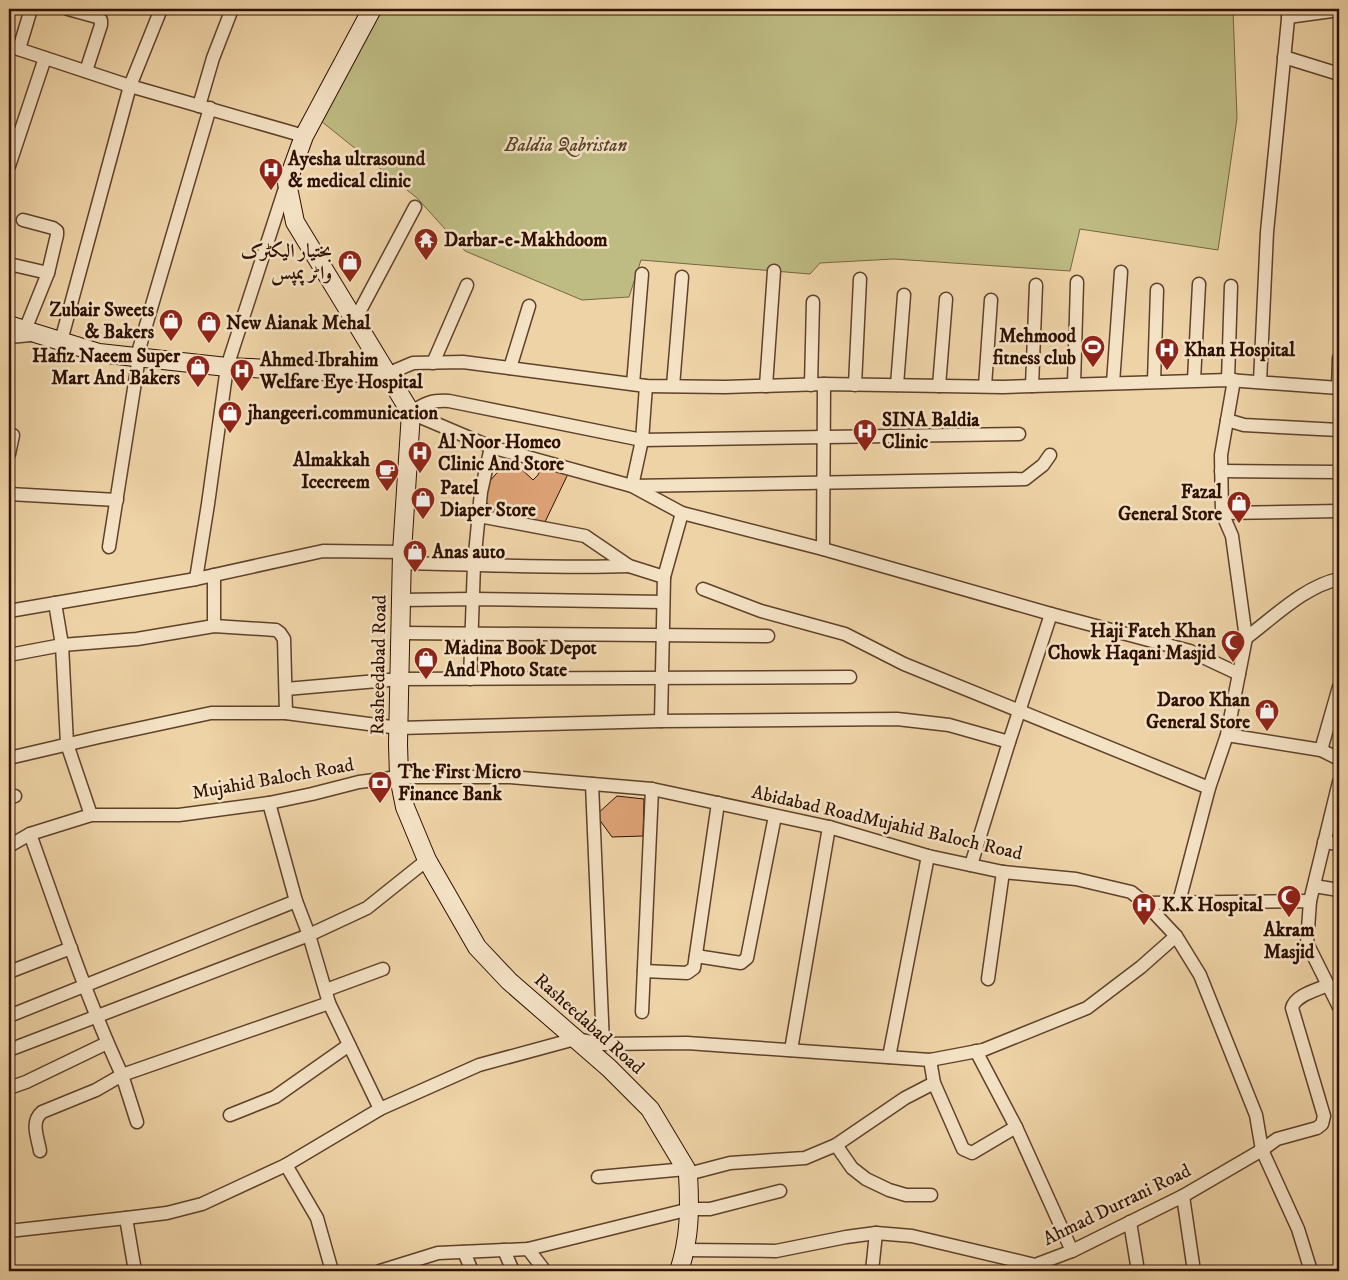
<svg xmlns="http://www.w3.org/2000/svg" width="1348" height="1280" font-family="'IM FELL DW Pica',Amiri,serif">
	<style>
		.green { fill: #bebb83; stroke: #766642 }
		.building { fill: #dea376; stroke: #2f1001 }
		.lines { fill: none; stroke-linecap: round; stroke-linejoin: round }
		.minor-casing { stroke: #5f412a; stroke-width: 15 }
		.secondary-casing { stroke: #2f1001; stroke-width: 20 }
		.minor { stroke: #f4e2c5; stroke-width: 12 }
		.secondary { stroke: #f4e2c5; stroke-width: 18 }
		.labels { text-anchor: middle; dominant-baseline: central; stroke-width: 5; stroke-linejoin: round; paint-order: stroke }
		.park-label { font-size: 19px; font-style: italic; fill: #5a4328; stroke: #f4e2c5 }
		.poi-label { font-size: 19px; font-weight: bold; fill: #2f1001; stroke: #f4e2c5; text-anchor: start }
		.street-label { font-size: 19px; fill: #2f1001; stroke: #f4e2c5 }
	</style>
	<rect width="100%" height="100%" fill="#eed3a6"/>
	<filter id="stains"><feTurbulence type="fractalNoise" baseFrequency=".004" numOctaves="4"/><feColorMatrix values="0 0 0 0 .2 0 0 0 0 .09 0 0 0 0 .02 0 0 0 .5 -.17"/></filter>
	<radialGradient id="worn" r=".72"><stop offset=".6" stop-color="#630" stop-opacity="0"/><stop offset="1" stop-color="#630" stop-opacity=".3"/></radialGradient>
	<polygon class="green" points="367,9 1229,9 1233,10 1237,118 1218,250 1080,229 1070,271 894,259 820,263 810,274 641,260 629,297 582,300 465,251 417,198 311,113"/>
	<g class="building">
		<polygon points="504,465 517,465 533,480 538,475 542,466 568,474 544,524 501,516 486,502 487,484"/>
		<polygon points="617,796 644,799 643,836 612,837 596,815"/>
	</g>
	<g class="lines">
		<defs>
			<g id="minor">
				<polyline points="68,9 97,17 101,20 101,25 86,71"/>
				<polyline points="1288,17 1339,10"/>
				<polyline points="9,46 130,86 304,136"/>
				<polyline points="19,49 31,9"/>
				<polyline points="1284,57 1339,74"/>
				<polyline points="199,106 213,58 232,9"/>
				<polyline points="9,166 45,58"/>
				<polyline points="23,220 53,228 57,231 57,235 48,273 25,330"/>
				<polyline points="9,264 48,273"/>
				<polyline points="355,320 415,207"/>
				<polyline points="9,337 31,335"/>
				<polyline points="61,341 130,86 161,9"/>
				<polyline points="137,356 210,108"/>
				<polyline points="433,363 467,285"/>
				<polyline points="510,368 529,306"/>
				<polyline points="387,374 413,363 463,362 646,386 725,387 824,384 1003,387 1228,380 1339,388"/>
				<polyline points="1194,380 1199,284"/>
				<polyline points="1228,380 1231,286"/>
				<polyline points="1154,381 1157,290"/>
				<polyline points="1260,382 1267,232 1289,9"/>
				<polyline points="1113,383 1121,272"/>
				<polyline points="633,384 642,274"/>
				<polyline points="1074,384 1077,282"/>
				<polyline points="811,385 813,302"/>
				<polyline points="855,385 860,279"/>
				<polyline points="897,385 904,295"/>
				<polyline points="646,386 642,440 632,486 1025,479 1043,465 1050,455"/>
				<polyline points="673,386 682,277"/>
				<polyline points="766,386 774,271"/>
				<polyline points="939,386 946,299"/>
				<polyline points="985,386 991,300"/>
				<polyline points="1032,386 1036,285"/>
				<polyline points="1338,388 1339,358"/>
				<polyline points="1227,420 1244,425 1339,430"/>
				<path d="M1019 434 642 440 449 401C432 400 424 403 411 413L491 447 632 486 682 513 823 549 1051 614 1190 651 1239 674"/>
				<polyline points="9,454 13,435"/>
				<polyline points="1221,471 1339,472"/>
				<polyline points="9,494 117,500"/>
				<polyline points="1222,513 1339,511"/>
				<polyline points="479,516 585,536 629,566 664,577"/>
				<polyline points="109,547 139,357"/>
				<polyline points="823,549 824,384"/>
				<path d="M402 563C478 564 554 569 629 566"/>
				<polyline points="214,575 214,626"/>
				<polyline points="196,579 208,504 227,367 286,185"/>
				<polyline points="703,589 761,611 845,634 904,664 1209,788"/>
				<polyline points="401,600 472,599 663,602"/>
				<polyline points="55,603 62,645 67,744 91,815"/>
				<polyline points="9,611 196,579 323,551 402,552"/>
				<polyline points="401,633 768,636"/>
				<path d="M1246 638C1274 617 1305 586 1339 579"/>
				<polyline points="9,655 62,645 137,639 214,626 276,630 280,633 284,639 286,713"/>
				<polyline points="470,679 474,564 481,492 491,447"/>
				<polyline points="286,689 400,679 850,677"/>
				<polyline points="661,721 664,577 682,513"/>
				<polyline points="1227,735 1321,750 1339,759"/>
				<polyline points="1321,750 1339,687"/>
				<polyline points="9,758 99,737 211,713 286,713 399,728 661,721 897,719 949,725 1009,742"/>
				<polyline points="592,784 603,1044"/>
				<polyline points="9,798 15,796"/>
				<polyline points="269,803 296,901 309,935 329,1003 380,1109"/>
				<path d="M30 834C59 915 86 997 122 1075L329 1003"/>
				<polyline points="1324,842 1339,844"/>
				<polyline points="9,846 30,834 91,815 179,815 269,803 312,794 359,782 399,777 510,777 652,789 829,827 928,856 1003,872 1076,879 1131,892 1145,903 1176,936 1200,975 1256,1115 1262,1150 1298,1229 1311,1271"/>
				<polyline points="971,865 1009,742 1051,614"/>
				<polyline points="1314,886 1339,890"/>
				<polyline points="1310,901 1339,782"/>
				<polyline points="1179,902 1209,788 1227,735 1246,638 1232,536 1222,513 1221,455 1234,380"/>
				<polyline points="1145,903 1310,901 1307,943 1339,1007"/>
				<polyline points="696,956 741,963 747,958 775,816"/>
				<polyline points="644,971 687,973 694,968 718,803"/>
				<polyline points="9,972 71,948"/>
				<polyline points="988,979 1003,872"/>
				<polyline points="326,990 383,969"/>
				<polyline points="642,1012 652,789"/>
				<polyline points="9,1016 296,901"/>
				<polyline points="9,1050 309,935 367,908 427,860"/>
				<polyline points="791,1050 829,827"/>
				<polyline points="976,1051 1016,1127 1072,1251"/>
				<polyline points="889,1057 928,856"/>
				<polyline points="930,1060 934,1083 963,1149 972,1153 1016,1127"/>
				<polyline points="9,1088 26,1082 107,1043"/>
				<polyline points="230,1115 275,1097 349,1045"/>
				<polyline points="836,1145 852,1168 866,1179 889,1190 906,1195 931,1195"/>
				<path d="M40 1151C38 1138 30 1122 42 1112L96 1090 122 1075 137 1122"/>
				<polyline points="286,1165 317,1218 332,1271"/>
				<polyline points="688,1174 730,1163 805,1158 836,1145 905,1098 934,1083"/>
				<polyline points="598,1177 686,1169"/>
				<polyline points="1183,1196 1194,1271"/>
				<polyline points="126,1218 135,1271"/>
				<polyline points="1130,1222 1138,1271"/>
				<polyline points="9,1231 126,1218 167,1213 202,1204 286,1165 380,1109 479,1065 575,1039 603,1044 687,1043 930,1060 983,1050 1087,1008 1141,967 1176,936"/>
				<polyline points="528,1249 545,1271"/>
				<polyline points="504,1250 513,1271"/>
				<path d="M686 1250 776 1251 846 1237 876 1233 912 1236 1035 1265 1072 1251 1183 1196 1262 1150 1277 1139 1317 1128 1322 1124 1324 1116 1292 1008C1295 995 1317 990 1328 985"/>
				<polyline points="464,1252 472,1271"/>
				<polyline points="380,1271 438,1253 528,1249 690,1209 710,1209 780,1191"/>
				<polyline points="872,1271 876,1233"/>
			</g>
			<g id="secondary">
				<path d="M372 9 304 136 287 183 295 222 411 413 402 552 398 744 399 777 405 807 427 860 477 947 509 981 609 1068 650 1109 686 1169 688 1174C690 1208 690 1238 679 1271"/>
				<polyline points="9,325 99,353 227,367 387,374"/>
			</g>
		</defs>
		<use href="#minor" class="minor-casing"/>
		<use href="#secondary" class="secondary-casing"/>
		<use href="#minor" class="minor"/>
		<use href="#secondary" class="secondary"/>
	</g>
	<defs>
		<symbol id="hospital-pin" viewBox="-11 -11 22 30"><path d="M0 17L-7.5 6A9.5 9.5 0 1 1 7.5 6Z" fill="#8f2418" stroke="#f4e2c5"/><path d="M-5-5h3v3.5h4V-5h3V5h-3V1.5h-4V5h-3Z" fill="#fff"/></symbol>
		<symbol id="temple-pin" viewBox="-11 -11 22 30"><path d="M0 17L-7.5 6A9.5 9.5 0 1 1 7.5 6Z" fill="#8f2418" stroke="#f4e2c5"/><path d="M0-6L5-2H3V0L6.5 2.5H4V6H1.5V3h-3V6H-4V2.5H-6.5L-3 0V-2H-5Z" fill="#fff"/></symbol>
		<symbol id="shop-pin" viewBox="-11 -11 22 30"><path d="M0 17L-7.5 6A9.5 9.5 0 1 1 7.5 6Z" fill="#8f2418" stroke="#f4e2c5"/><path d="M-5-2.5h2.3a2.7 3.5 0 0 1 5.4 0H5L5.5 6h-11ZM-1.5-2.5h3a1.5 2.3 0 0 0-3 0Z" fill="#fff"/></symbol>
		<symbol id="stadium-pin" viewBox="-11 -11 22 30"><path d="M0 17L-7.5 6A9.5 9.5 0 1 1 7.5 6Z" fill="#8f2418" stroke="#f4e2c5"/><path d="M0-5a6.5 5 0 1 0 0 10a6.5 5 0 1 0 0-10ZM-3.5-1.8h7v3.6h-7Z" fill="#fff"/></symbol>
		<symbol id="cafe-pin" viewBox="-11 -11 22 30"><path d="M0 17L-7.5 6A9.5 9.5 0 1 1 7.5 6Z" fill="#8f2418" stroke="#f4e2c5"/><path d="M-5.5-4.5H6V0H3Q3 3.5 0 3.5H-2.5Q-5.5 3.5-5.5 0ZM3-3.2v2h1.7v-2ZM-6 4.5H4V6H-6Z" fill="#fff"/></symbol>
		<symbol id="mosque-pin" viewBox="-11 -11 22 30"><path d="M0 17L-7.5 6A9.5 9.5 0 1 1 7.5 6Z" fill="#8f2418" stroke="#f4e2c5"/><path d="M3.5-4.9A6 6 0 1 0 3.5 4.9A5 5 0 1 1 3.5-4.9Z" fill="#fff"/></symbol>
		<symbol id="bank-pin" viewBox="-11 -11 22 30"><path d="M0 17L-7.5 6A9.5 9.5 0 1 1 7.5 6Z" fill="#8f2418" stroke="#f4e2c5"/><path d="M-6-4H6V4H-6ZM0-2.3a2.3 2.3 0 1 0 0 4.6a2.3 2.3 0 1 0 0-4.6Z" fill="#fff"/></symbol>
	</defs>
	<g fill-rule="evenodd">
		<use href="#hospital-pin" x="257" y="156" width="28" height="38"/>
		<use href="#temple-pin" x="412" y="226" width="28" height="38"/>
		<use href="#shop-pin" x="336" y="248" width="28" height="38"/>
		<use href="#shop-pin" x="157" y="307" width="28" height="38"/>
		<use href="#shop-pin" x="195" y="309" width="28" height="38"/>
		<use href="#stadium-pin" x="1079" y="333" width="28" height="38"/>
		<use href="#hospital-pin" x="1153" y="336" width="28" height="38"/>
		<use href="#shop-pin" x="184" y="353" width="28" height="38"/>
		<use href="#hospital-pin" x="228" y="357" width="28" height="38"/>
		<use href="#shop-pin" x="216" y="399" width="28" height="38"/>
		<use href="#hospital-pin" x="851" y="417" width="28" height="38"/>
		<use href="#hospital-pin" x="406" y="439" width="28" height="38"/>
		<use href="#cafe-pin" x="373" y="457" width="28" height="38"/>
		<use href="#shop-pin" x="409" y="485" width="28" height="38"/>
		<use href="#shop-pin" x="1225" y="489" width="28" height="38"/>
		<use href="#shop-pin" x="401" y="538" width="28" height="38"/>
		<use href="#mosque-pin" x="1219" y="628" width="28" height="38"/>
		<use href="#shop-pin" x="412" y="645" width="28" height="38"/>
		<use href="#shop-pin" x="1253" y="697" width="28" height="38"/>
		<use href="#bank-pin" x="366" y="769" width="28" height="38"/>
		<use href="#mosque-pin" x="1275" y="883" width="28" height="38"/>
		<use href="#hospital-pin" x="1130" y="891" width="28" height="38"/>
	</g>
	<g class="labels">
		<g class="park-label">
			<text x="566" y="145">Baldia Qabristan</text>
		</g>
		<g class="poi-label">
			<text x="288" y="159">Ayesha ultrasound<tspan x="288" dy="22">&amp; medical clinic</tspan></text>
			<text x="444" y="240">Darbar-e-Makhdoom</text>
			<text x="332" y="251" text-anchor="end">بختیار الیکٹرک<tspan x="332" dy="22">واٹر پمپس</tspan></text>
			<text x="154" y="310" text-anchor="end">Zubair Sweets<tspan x="154" dy="22">&amp; Bakers</tspan></text>
			<text x="226" y="323">New Aianak Mehal</text>
			<text x="1076" y="336" text-anchor="end">Mehmood<tspan x="1076" dy="22">fitness club</tspan></text>
			<text x="1184" y="350">Khan Hospital</text>
			<text x="180" y="356" text-anchor="end">Hafiz Naeem Super<tspan x="180" dy="22">Mart And Bakers</tspan></text>
			<text x="260" y="360">Ahmed Ibrahim<tspan x="260" dy="22">Welfare Eye Hospital</tspan></text>
			<text x="248" y="413">jhangeeri.communication</text>
			<text x="882" y="420">SINA Baldia<tspan x="882" dy="22">Clinic</tspan></text>
			<text x="438" y="442">Al Noor Homeo<tspan x="438" dy="22">Clinic And Store</tspan></text>
			<text x="370" y="460" text-anchor="end">Almakkah<tspan x="370" dy="22">Icecreem</tspan></text>
			<text x="440" y="488">Patel<tspan x="440" dy="22">Diaper Store</tspan></text>
			<text x="1222" y="492" text-anchor="end">Fazal<tspan x="1222" dy="22">General Store</tspan></text>
			<text x="432" y="552">Anas auto</text>
			<text x="1216" y="631" text-anchor="end">Haji Fateh Khan<tspan x="1216" dy="22">Chowk Haqani Masjid</tspan></text>
			<text x="444" y="648">Madina Book Depot<tspan x="444" dy="22">And Photo State</tspan></text>
			<text x="1250" y="700" text-anchor="end">Daroo Khan<tspan x="1250" dy="22">General Store</tspan></text>
			<text x="398" y="772">The First Micro<tspan x="398" dy="22">Finance Bank</tspan></text>
			<text x="1162" y="905">K.K Hospital</text>
			<text x="1289" y="930" text-anchor="middle">Akram<tspan x="1289" dy="22">Masjid</tspan></text>
		</g>
		<g class="street-label">
			<text transform="translate(379 665) rotate(-89)">Rasheedabad Road</text>
			<text transform="translate(273 779) rotate(-10)">Mujahid Baloch Road</text>
			<text transform="translate(887 823) rotate(13)">Abidabad RoadMujahid Baloch Road</text>
			<text transform="translate(589 1024) rotate(42)">Rasheedabad Road</text>
			<text transform="translate(1117 1205) rotate(-26)">Ahmad Durrani Road</text>
		</g>
	</g>
	<rect width="1348" height="1280" fill="none" stroke="#eed3a6" stroke-width="30"/>
	<rect x="10" y="10" width="1328" height="1260" fill="none" stroke="#2f1001" stroke-width="2.5"/>
	<rect x="15" y="15" width="1318" height="1250" fill="none" stroke="#2f1001"/>
	<rect width="100%" height="100%" filter="url(#stains)"/>
	<rect width="100%" height="100%" fill="url(#worn)"/>
</svg>
